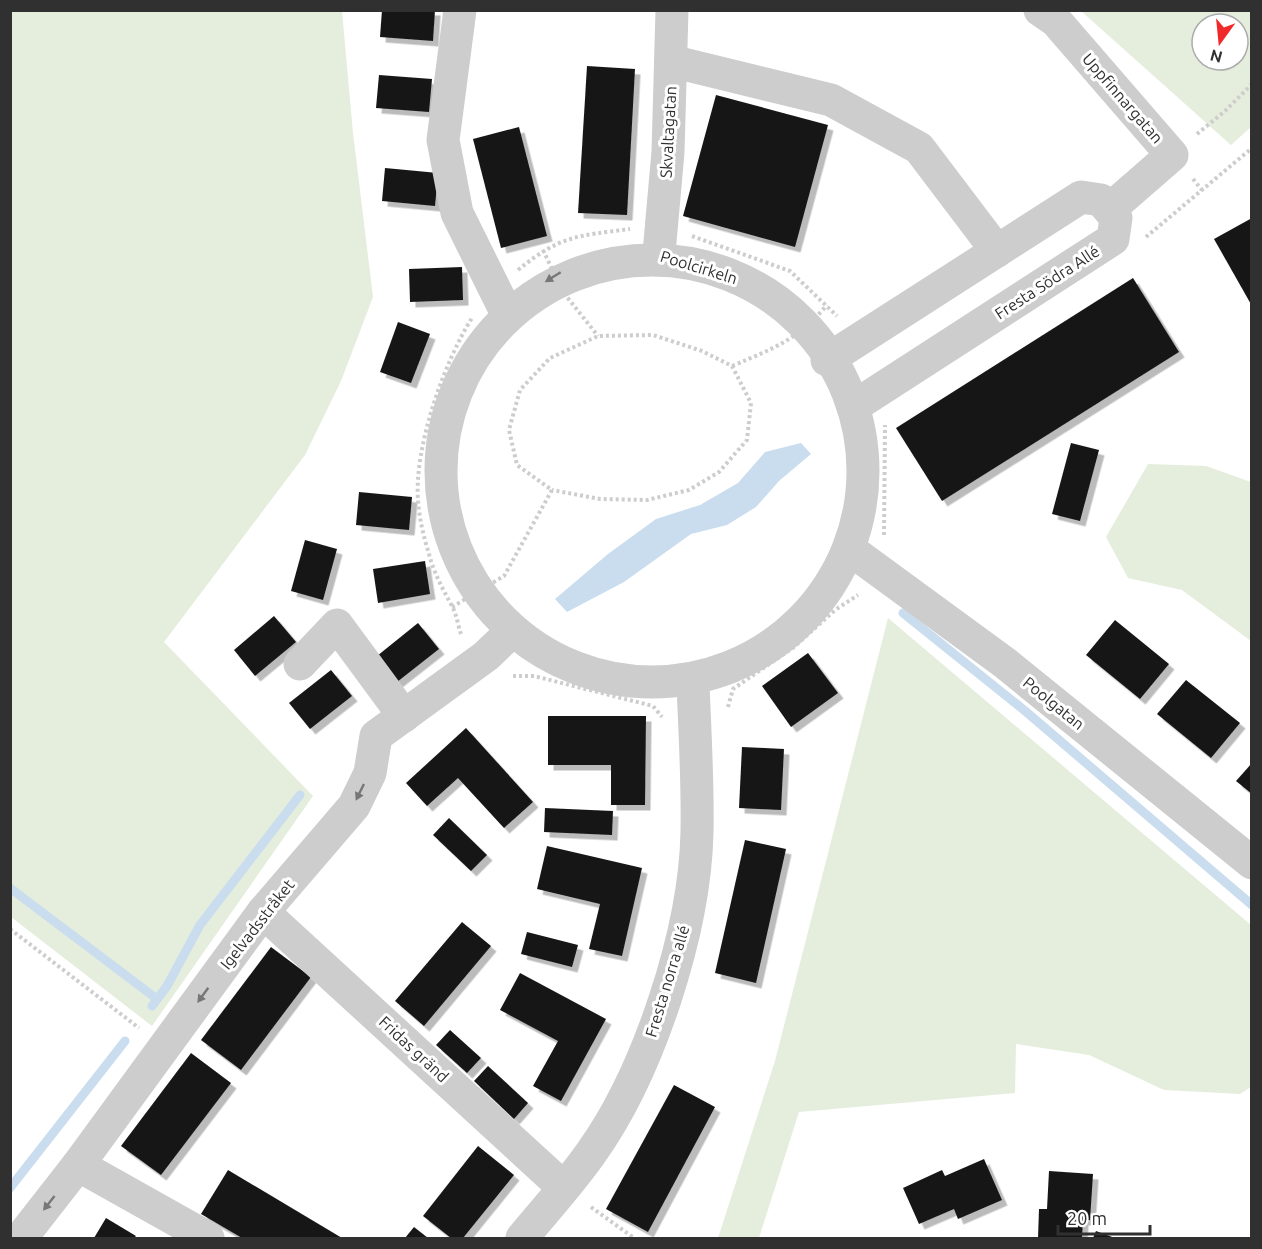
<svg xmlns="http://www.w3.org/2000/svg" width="1262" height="1249" font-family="Ubuntu,sans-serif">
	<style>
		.green { fill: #e5eedd; fill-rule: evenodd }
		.water { fill: #c9ddef }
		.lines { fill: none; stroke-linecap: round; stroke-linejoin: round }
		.stream { stroke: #c9ddef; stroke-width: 9 }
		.building { fill: #171717; filter: url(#shadow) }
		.path { stroke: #cdcdcd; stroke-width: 4; stroke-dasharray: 3 3; stroke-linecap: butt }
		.minor { stroke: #cdcdcd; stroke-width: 33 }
		.oneway { fill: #777 }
		.labels { text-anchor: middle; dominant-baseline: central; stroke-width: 6; stroke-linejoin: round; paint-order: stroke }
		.street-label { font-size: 16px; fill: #303030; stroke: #fff }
	</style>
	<defs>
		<filter id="shadow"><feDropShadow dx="5.5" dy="5.5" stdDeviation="0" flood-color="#0004"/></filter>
	</defs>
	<rect width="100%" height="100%" fill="#fff"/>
	<g class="green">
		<polygon points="10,11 342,11 353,133 373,297 341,381 305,455 164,642 313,796 152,1026 11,917"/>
		<path d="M1081 11H1251V127L1231 145ZM1202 24H1238V60H1202Z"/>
		<polygon points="1148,464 1206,466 1251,482 1251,641 1182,590 1128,578 1106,537"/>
		<polygon points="888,618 1251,925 1251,1087 1240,1094 1164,1090 1089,1055 1016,1044 1015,1093 799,1112 759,1238 718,1238 775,1061"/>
	</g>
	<polygon class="water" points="801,443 811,454 779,481 756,507 727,525 691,534 624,582 567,612 555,599 608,554 656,519 700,505 738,483 765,452"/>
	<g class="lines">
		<g class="stream">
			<polyline points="903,613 1024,710 1252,905"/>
			<polyline points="10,888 157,999"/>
			<polyline points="152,1006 167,986 200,925 300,795"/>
			<polyline points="10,1188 125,1041"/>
		</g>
	</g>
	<g class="building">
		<polygon points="382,10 435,10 433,41 380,37"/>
		<polygon points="587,66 635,69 627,215 578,213"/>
		<polygon points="379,75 432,79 429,112 376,108"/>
		<polygon points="716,95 828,125 795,247 683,216"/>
		<polygon points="519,127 547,236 501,248 473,139"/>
		<polygon points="385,168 438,173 435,206 382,201"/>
		<polygon points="1252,218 1252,306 1214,239"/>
		<polygon points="462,267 463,300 410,302 409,269"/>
		<polygon points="1133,278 1179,352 942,501 896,428"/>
		<polygon points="398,322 430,334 411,383 380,372"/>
		<polygon points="1071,443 1099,450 1080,521 1052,514"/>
		<polygon points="359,492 412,497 409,530 356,525"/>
		<polygon points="305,540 337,549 323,600 291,591"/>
		<polygon points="425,561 430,594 378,603 373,569"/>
		<polygon points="274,616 296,642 255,676 234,650"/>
		<polygon points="1115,620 1169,664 1140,699 1086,655"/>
		<polygon points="418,623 439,649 397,682 377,656"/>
		<polygon points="808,653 838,693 791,727 762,686"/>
		<polygon points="331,670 352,696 310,729 289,703"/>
		<polygon points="1186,680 1240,723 1211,758 1157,714"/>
		<polygon points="548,716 646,716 645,805 611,805 611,765 548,765"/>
		<polygon points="466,728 533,802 504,828 458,778 427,806 406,783"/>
		<polygon points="742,747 784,749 781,810 739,808"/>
		<polygon points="1252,763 1252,794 1236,781"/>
		<polygon points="545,808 613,811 612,835 544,832"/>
		<polygon points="449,818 487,855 471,871 433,835"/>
		<polygon points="745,840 786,849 756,983 715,973"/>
		<polygon points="547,846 642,868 622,956 589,949 600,904 537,889"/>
		<polygon points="462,922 491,946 424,1026 395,1001"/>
		<polygon points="527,932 578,945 572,967 521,954"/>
		<polygon points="271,947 311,977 241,1070 201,1040"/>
		<polygon points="520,973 606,1019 561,1101 533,1086 558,1041 500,1010"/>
		<polygon points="450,1030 481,1058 467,1073 436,1045"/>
		<polygon points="191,1053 231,1083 161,1175 121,1146"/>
		<polygon points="488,1066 528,1103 514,1119 474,1081"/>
		<polygon points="674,1085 715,1107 648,1232 606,1209"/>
		<polygon points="478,1146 514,1175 463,1238 451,1238 423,1216"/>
		<polygon points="984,1159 1002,1200 958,1219 954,1209 919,1224 903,1188 942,1170 945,1176"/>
		<polygon points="228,1170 342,1238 242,1238 201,1214"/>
		<polygon points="1049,1171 1093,1174 1090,1220 1083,1220 1082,1238 1038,1238 1039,1209 1047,1209"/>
		<polygon points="106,1218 136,1236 134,1238 94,1238"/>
		<polygon points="414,1227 428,1238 405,1238"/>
		<polygon points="1096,1231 1115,1238 1093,1238"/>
	</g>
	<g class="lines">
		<g class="path">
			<polyline points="1197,134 1225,111 1252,84"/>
			<polyline points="1193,179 1202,190"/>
			<polyline points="692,236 790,271 837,316"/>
			<polyline points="1146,237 1252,148"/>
			<polyline points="543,250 563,292 598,336"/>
			<path d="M518 270C561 235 577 236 630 229"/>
			<path d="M732 366C774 348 796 341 827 305"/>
			<polyline points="884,535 885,425"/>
			<polyline points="452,607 504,576 552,490 517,465 509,430 520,390 550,358 598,336 653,335 702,351 732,366 751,403 747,440 719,472 689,490 647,500 600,499 552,490"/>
			<path d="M461 634C458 626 457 616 453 608 444 591 434 574 429 554 424 538 419 518 418 500 414 448 444 362 472 318"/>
			<polyline points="513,676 534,676 653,706 662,717"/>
			<polyline points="728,707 733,689 794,647 835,610 858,595"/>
			<polyline points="10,929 139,1028"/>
			<polyline points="591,1207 634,1238"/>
		</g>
		<g class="minor">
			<polyline points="460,10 443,140 457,213 507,314"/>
			<polyline points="1040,10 1056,21 1172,155 1110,209"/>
			<polyline points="671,61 831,100 919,148 997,251"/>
			<polyline points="659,253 668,152 672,10"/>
			<circle cx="652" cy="471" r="211"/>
			<polyline points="827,360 1081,197 1101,200 1116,218 1113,239 853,407"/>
			<polyline points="852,551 1005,663 1252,863"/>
			<polyline points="300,664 337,625 404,716"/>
			<polyline points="263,912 563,1187"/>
			<polyline points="78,1165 208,1238"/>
			<polyline points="21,1238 78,1165 263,912 354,806 370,773 376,736 486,656 509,634"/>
			<path d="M522 1238C545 1210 570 1183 591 1153 649 1072 695 931 697 832 698 783 695 734 693 685"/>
		</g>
	</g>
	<defs><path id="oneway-solid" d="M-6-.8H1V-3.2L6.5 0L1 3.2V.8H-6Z" transform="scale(1.5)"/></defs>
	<g class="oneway">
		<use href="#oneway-solid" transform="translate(553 277) rotate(148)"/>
		<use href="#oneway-solid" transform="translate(360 792) rotate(116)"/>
		<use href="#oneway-solid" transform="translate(203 995) rotate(126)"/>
		<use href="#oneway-solid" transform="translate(49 1203) rotate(128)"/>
	</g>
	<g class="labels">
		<g class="street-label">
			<text transform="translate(1123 98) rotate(49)">Uppfinnargatan</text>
			<text transform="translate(668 132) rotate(-87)">Skvaltagatan</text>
			<text transform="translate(699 267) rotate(17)">Poolcirkeln</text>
			<text transform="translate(1047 282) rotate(-33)">Fresta Södra Allé</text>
			<text transform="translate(1054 703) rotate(39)">Poolgatan</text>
			<text transform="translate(257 924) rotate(-52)">Igelvadsstråket</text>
			<text transform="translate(667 981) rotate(-73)">Fresta norra allé</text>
			<text transform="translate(414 1049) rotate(43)">Fridas gränd</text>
		</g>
	</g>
	<rect width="1262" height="1249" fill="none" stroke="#303030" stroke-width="24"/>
	<g transform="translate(1220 42) rotate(195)"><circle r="28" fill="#ffffff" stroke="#acacac" stroke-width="1.5"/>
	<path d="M0-4.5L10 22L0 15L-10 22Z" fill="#f0292a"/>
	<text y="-9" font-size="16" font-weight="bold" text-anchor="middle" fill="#303030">N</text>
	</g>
	<path d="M1058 1225v9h92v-9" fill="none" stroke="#303030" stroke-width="3"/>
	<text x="1067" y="1225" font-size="18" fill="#303030" stroke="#ffffff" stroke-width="4.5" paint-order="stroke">20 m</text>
</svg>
